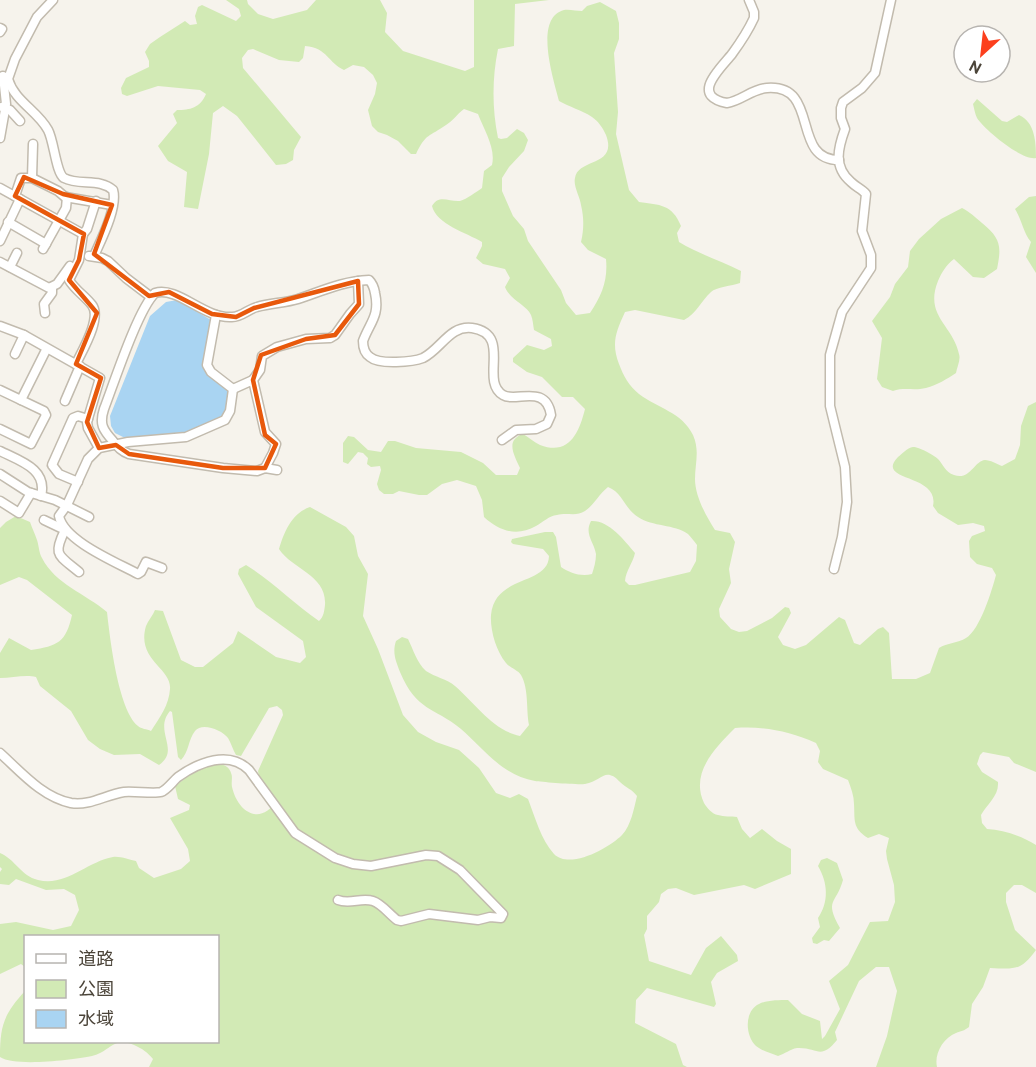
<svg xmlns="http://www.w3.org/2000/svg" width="1036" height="1067" font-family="Overpass,'Noto Sans JP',sans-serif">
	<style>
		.green { fill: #d2eab5 }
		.water { fill: #a9d4f2 }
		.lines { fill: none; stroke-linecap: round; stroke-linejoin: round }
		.minor-casing { stroke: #c2bbae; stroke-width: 11 }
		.minor { stroke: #fff; stroke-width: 8 }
		.marked { fill: none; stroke: #e8590c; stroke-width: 4.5; stroke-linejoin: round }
	</style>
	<rect width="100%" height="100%" fill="#f6f3ec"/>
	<g class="green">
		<path d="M226 0H247L248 4 258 14 273 19 307 10 316 0H380L387 13 385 32 403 51 465 71 474 67V0H549L515 4 514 46 498 49C492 78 492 109 498 138L501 139 507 138 517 129 524 133 528 140 524 151 509 167 502 178V191L513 216 524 229 528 241 561 290 566 303 576 315 590 313C602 295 608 280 606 259L588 250 581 242C584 229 584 218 581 205 580 197 573 186 575 178 578 158 618 167 606 135 603 128 598 121 592 117 582 110 569 107 559 101 554 81 533 18 564 10 569 9 577 11 582 11L587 6 600 2 616 11 619 23V39L614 53 618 112 616 134 629 190 639 202C660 205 672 204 681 226L677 233 679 242C699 254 721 261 741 271L740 283C732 286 716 287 711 292 701 301 697 313 684 320L635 310 625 312C616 332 611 343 619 364 623 375 629 386 639 394 657 408 682 412 693 435 700 451 695 463 695 479 695 496 706 516 715 530L730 533 735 542 729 569 731 583 719 609 720 617 731 629 739 632 747 631 772 618 785 607 789 608 791 613 778 637 783 645 795 649 806 645 839 617 845 620 854 643 860 645 878 629 883 627 889 633 892 679H916L930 673 939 648C947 643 958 643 966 638 980 630 992 590 996 575L992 568 977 564 970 557 969 541 972 536 985 531 984 526 973 523 958 525 938 513 933 506C940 473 874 482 898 457 902 454 907 448 913 447 919 447 934 455 938 459 943 464 945 472 954 475 970 481 974 461 985 460 990 460 997 464 1002 466L1015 459 1020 445 1021 426 1028 406 1036 402V772L1014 763 1009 757 983 752 980 755 977 764 982 772 998 782C999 796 987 804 981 815L982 823 987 829C1004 830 1022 836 1036 845V893L1022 885H1014L1006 893V902L1015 930 1036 950C1021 971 1015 969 990 968L983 987 972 1004 969 1027C964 1031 961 1031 956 1033 943 1038 934 1054 937 1067H876L887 1036 897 991 889 967H876L859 981 835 1032 837 1040C820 1061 818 1047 797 1048 790 1049 785 1054 778 1056 771 1053 762 1051 756 1046 745 1036 744 1011 759 1004 767 1000 779 1000 788 1000L802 1014 820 1021 822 1039 825 1036 840 1009 829 981 848 965 870 922 888 921 895 902 894 885 887 859 886 851 889 838 879 834 868 838C852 828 855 820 854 804 854 796 851 788 848 780L823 769 818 762 820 751 816 743C789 731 764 726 735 728 715 748 690 773 704 803 707 808 712 814 718 815 724 817 731 816 737 817L742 829 750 838 762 829 777 841 791 849V874L755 889 744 885 694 895 676 888 668 889 661 894 659 902 647 916V929L644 935 649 961 691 975 706 948 721 936 737 955 738 961 717 973 711 982 716 1004 714 1007 647 988 636 1000 635 1023 676 1044 683 1065 687 1067H149L153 1059C147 1052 143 1049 134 1045 113 1036 110 1052 92 1056 72 1060 15 1067 0 1057 0 1025 4 1014 25 991L26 1042H218V936H26L25 967 21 964 0 974V924L16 922 53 930 71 926 79 910 75 895 64 889 46 890 16 879 9 885 0 884V872L2 869 0 867V853C15 859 21 876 38 880 66 887 86 862 113 857 120 856 130 860 136 861L139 868 154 878 181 869 190 861 188 849 170 818 189 810 190 805 178 799 175 786C187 777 205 761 221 764 225 765 230 768 231 773 233 777 231 782 232 787 238 813 261 826 277 800 269 791 259 783 258 771L283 715 282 710 277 706 269 708 241 756 236 755C233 750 231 743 228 738 222 730 202 722 195 731 188 740 189 752 181 760L178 757 172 712 170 711C153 731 181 750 159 765L140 754 114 755 100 749 88 740 71 711 40 686 36 677C26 674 12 678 0 678V653L9 638 31 650C58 646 66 642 72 615L27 580 19 577 0 585V528L6 522 16 516 30 522C32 528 35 534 37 540 39 546 39 553 42 558 55 584 86 594 107 612 110 638 118 709 138 726 141 729 147 729 151 731 160 717 169 705 170 689 172 668 136 660 146 626 148 621 153 615 155 610L163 611 181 660 195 667H203L233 643 238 631 276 657 300 663 306 657 303 641 256 607 238 574 239 569 246 565C272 581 294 604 319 621 324 616 324 612 325 605 327 575 293 570 279 549 284 532 292 513 310 507L346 527 354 536 358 556 368 574 363 616 378 649 403 715 418 732 436 742 459 750 479 768 496 793 510 798 519 794 528 799C535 817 541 840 554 854 570 870 609 848 622 835 631 826 634 808 637 796 632 789 626 788 620 782 605 766 602 781 585 784 578 785 542 782 535 781 503 776 484 749 461 729 433 706 417 712 400 672 396 661 392 653 396 641L402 637 408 639C413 649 417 663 426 671 435 677 447 679 455 686 476 704 492 730 520 736L529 725C526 710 529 689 521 675 518 670 510 668 506 663 496 651 490 630 491 615 495 574 548 586 549 556L543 549 513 544 511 542 512 539 545 532H553L556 537 561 567C570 573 581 577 592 574 594 568 596 561 596 554 594 542 584 534 591 521 609 520 624 540 635 553 633 563 626 570 625 581L629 585H635L690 572 696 561 697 545C694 541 691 537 688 534 674 524 653 527 638 517 624 508 623 493 608 487 599 494 594 505 585 511 576 517 567 512 557 515 549 516 543 522 536 526 517 537 499 531 484 517L482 500 476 486 457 480 442 484 427 495H419L399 491 393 494H384L379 490 377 484 381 470 380 466 371 467 367 464 368 458 363 453 358 452 348 464 343 462V443L348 436 354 437 368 450 381 452 388 441H395L416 448 461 452 483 463 496 475H517L520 468C514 455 505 440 523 434 528 437 534 442 540 445 569 456 579 433 585 409L573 397H562L542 377 527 372 513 362V358L527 345 544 350 552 346 551 339 534 330C533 325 533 320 531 315 527 305 510 300 505 287L510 278 505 269 483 264 476 258 482 246V242C467 233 436 224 432 206 439 194 449 202 460 201 467 199 476 192 482 188L484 171 492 165C496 148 484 130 478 114L464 109C457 114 453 121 446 125 429 137 426 133 416 154H411L398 141 387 135 378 132 372 126 368 110 375 94 377 83 373 75 364 67 353 65 344 70C328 63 328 48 305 46L303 58 299 62 279 60 253 49 248 50 242 58 243 68 301 137 294 150 293 160 286 164 276 165 237 116 223 106 213 113 209 154 198 209 184 207 187 172 168 161 158 146 177 123 173 114 177 110C190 110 200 108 206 94L200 90 158 86 127 96 122 94 121 88 126 78 149 67V61L145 52 150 44 160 37 185 21 190 25 197 24 195 16 198 7 202 5 236 21 241 16 239 9Z"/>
		<path d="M977 99 1002 121 1007 122 1019 115C1035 122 1036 142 1036 158 1022 161 985 130 977 118 975 114 974 108 973 104Z"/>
		<path d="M1036 196V273L1026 257 1031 242C1023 232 1022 220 1015 209L1029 197Z"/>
		<path d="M962 208C970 212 975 217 982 223 1000 238 1002 245 997 269L984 278 973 277 954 259C946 265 942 272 938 281 924 316 953 325 959 354 961 360 957 367 956 373 947 379 937 385 926 388 914 391 904 387 893 391L882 387 877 379 882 338 872 321 890 297 895 284 908 267 910 251 919 239 941 219Z"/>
		<path d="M827 858 837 863 843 880C836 905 824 899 840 928L829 941 824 940 817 944 813 943 812 938 820 927 818 918C829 902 828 883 818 866L821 860Z"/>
	</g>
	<polygon class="water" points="177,300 211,320 204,357 204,365 229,391 227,410 224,416 186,434 127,439 115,433 111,426 110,416 150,316 166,302"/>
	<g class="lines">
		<defs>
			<g id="minor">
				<path d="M53 0 37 17 15 59 8 79C15 102 37 110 48 130 54 141 56 173 64 178 79 186 100 178 113 190 118 207 101 240 94 256"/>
				<path d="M749 0 754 12V18C748 31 740 43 732 54 721 68 689 96 727 103 741 101 752 89 767 88 821 84 790 160 839 160"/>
				<polyline points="0,28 2,29 0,32"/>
				<polyline points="2,107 10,110 20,121"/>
				<polyline points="0,138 6,104 3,76"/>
				<polyline points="32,178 33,144"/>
				<path d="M0 188 83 234 79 260 69 280C75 290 85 296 92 305 102 318 82 351 76 364"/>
				<polyline points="15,196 21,178 32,178 58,191 65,197 112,205"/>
				<polyline points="8,222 46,244"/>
				<polyline points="83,234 87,229 96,201"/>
				<polyline points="0,241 20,199"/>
				<polyline points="43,249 66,208 67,197"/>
				<polyline points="89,256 102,258 108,261 126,278 151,297"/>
				<polyline points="0,262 49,288 57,284 70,266"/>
				<polyline points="10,267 17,253"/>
				<polyline points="45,313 44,304 52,293 52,287"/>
				<polyline points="0,326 24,335 100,378 87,422 88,428 99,448"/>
				<polyline points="15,354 24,335"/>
				<polyline points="233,389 253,380"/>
				<polyline points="0,390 44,411 46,415 31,444 0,429"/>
				<polyline points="21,400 46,350"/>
				<polyline points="65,401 80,366"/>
				<path d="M0 451C20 461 48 469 41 496"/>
				<polyline points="265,468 273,453 276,444 265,432 253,380 260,370 262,356 277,347 306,339 330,338 335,335 350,314 359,304 358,281"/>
				<path d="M277 470 265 468 257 471 223 468 129 454C121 451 118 447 113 441 103 430 99 424 104 409 114 383 138 309 155 293 178 286 204 319 232 317 242 317 248 309 257 307 271 303 285 303 298 299 322 291 343 281 369 280 373 284 374 287 375 293 380 316 370 322 363 341 363 347 364 353 370 357 379 365 413 362 423 358 441 349 450 325 472 328 513 334 479 381 503 395 516 403 546 383 551 415L547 424 536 429 516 430 502 440"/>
				<polyline points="0,474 28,492 55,500 89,517"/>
				<polyline points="78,482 59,474 52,465 73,418 78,416 88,419"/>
				<polyline points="0,501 19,513 31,493"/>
				<path d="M44 520 65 530C52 556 59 555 79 572"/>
				<path d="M162 568 146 562 141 572 138 574C116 562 64 541 59 516L67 505 88 459 99 448 128 442 186 437 225 420 230 411 233 389 211 372 207 365 216 315"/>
				<path d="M834 569 842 537 847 502 845 467 830 406V355L842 312 871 268V255L862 231 866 194C862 189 856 187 851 182 833 167 838 148 845 129L841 118V108L843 102 862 88 875 73 891 0"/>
				<path d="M0 753C21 772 42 797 71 803 90 806 105 795 124 792 134 791 154 794 161 792 167 790 173 781 178 777 199 762 229 750 249 770L295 833 335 858 353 864 371 866 426 855 438 856 460 870 503 914 501 918 490 917 478 920 429 914 401 921 397 920C389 914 382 904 373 901 361 897 350 905 338 900"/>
			</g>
		</defs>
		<use href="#minor" class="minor-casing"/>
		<use href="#minor" class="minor"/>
	</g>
	<path class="marked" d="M24 177 63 194 112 205 94 254 149 296 169 292 212 314 236 317 254 308 358 281 359 304 335 335 306 339 261 355 253 380 265 435 276 444 265 468H223L129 454 116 445 99 448 87 422 101 378 76 364 97 313 69 280 79 260 84 234 15 196Z"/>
	<rect x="24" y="935" width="195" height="108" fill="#ffffff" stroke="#b7b4b0" stroke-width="1.5"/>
	<rect x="36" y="954" width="30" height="9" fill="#ffffff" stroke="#b7b4b0" stroke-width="1.5"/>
	<text x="78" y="965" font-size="18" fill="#4b4439">道路</text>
	<rect x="36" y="980" width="30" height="18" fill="#d2eab5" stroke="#b7b4b0" stroke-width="1.5"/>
	<text x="78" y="995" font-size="18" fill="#4b4439">公園</text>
	<rect x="36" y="1010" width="30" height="18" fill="#a9d4f2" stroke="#b7b4b0" stroke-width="1.5"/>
	<text x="78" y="1025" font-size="18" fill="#4b4439">水域</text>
	<g transform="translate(982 54) rotate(207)"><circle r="28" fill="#ffffff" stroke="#b7b4b0" stroke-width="1.5"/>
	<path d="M0-4.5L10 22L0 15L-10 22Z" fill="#fc3f1d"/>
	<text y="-9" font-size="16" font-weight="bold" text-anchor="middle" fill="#4b4439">N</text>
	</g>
</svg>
